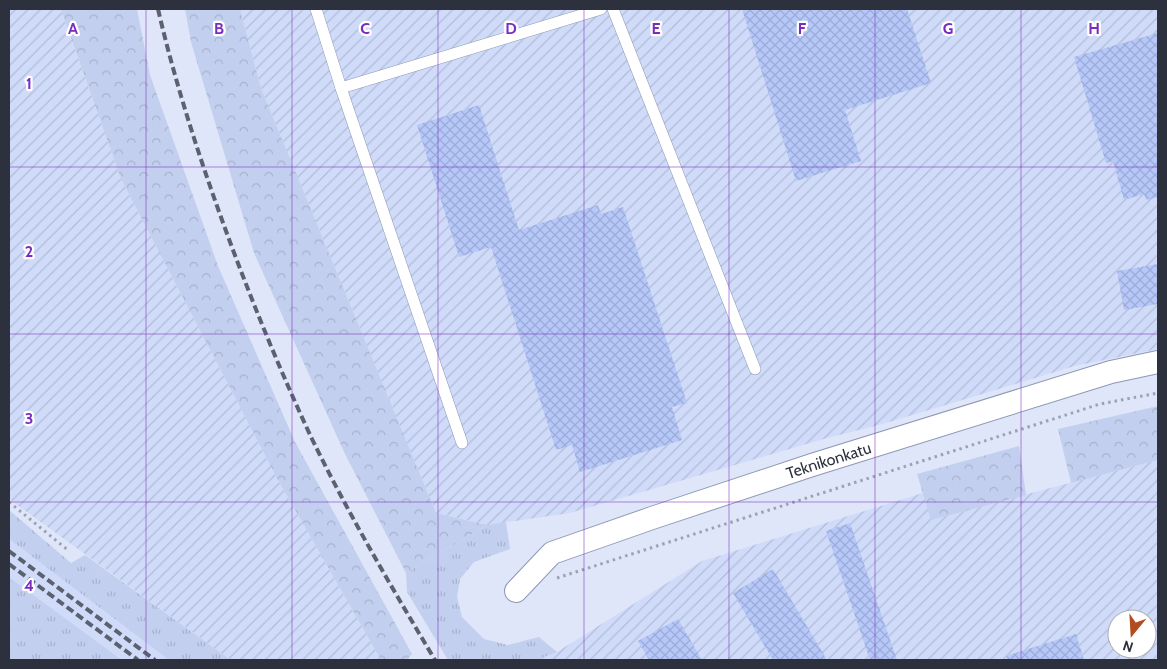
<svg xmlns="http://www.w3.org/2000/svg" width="1167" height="669" font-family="Cabin,sans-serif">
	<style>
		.built { fill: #cfdbf9 }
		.industrial { fill: url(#industrial-furrows); fill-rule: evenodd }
		.grass { fill: url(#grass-tufts) }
		.forest { fill: url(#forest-crowns) }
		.building { fill: url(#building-cross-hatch) }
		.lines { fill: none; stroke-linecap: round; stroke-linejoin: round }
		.lane-casing { stroke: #8d98b5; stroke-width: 12 }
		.street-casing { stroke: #8d98b5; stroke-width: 24 }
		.path { stroke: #9ca2b3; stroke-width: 3; stroke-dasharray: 2.5 4; stroke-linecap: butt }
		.lane { stroke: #fff; stroke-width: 11 }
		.street { stroke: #fff; stroke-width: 22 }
		.rail { stroke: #5c616f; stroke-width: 4; stroke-dasharray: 8 4; stroke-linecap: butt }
		.grid { fill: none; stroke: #7b2cbf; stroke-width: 1; stroke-opacity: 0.55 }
		.labels { text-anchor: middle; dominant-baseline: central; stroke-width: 4.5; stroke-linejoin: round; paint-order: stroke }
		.street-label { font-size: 16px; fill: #2c313d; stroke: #fff }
		.grid-label { font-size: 16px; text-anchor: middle; font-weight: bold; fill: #7b2cbf; stroke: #fff; stroke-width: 4.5; stroke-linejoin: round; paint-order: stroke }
	</style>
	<defs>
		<pattern id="industrial-furrows" width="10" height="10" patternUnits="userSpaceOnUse" patternTransform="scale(1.25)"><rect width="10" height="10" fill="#cfdbf9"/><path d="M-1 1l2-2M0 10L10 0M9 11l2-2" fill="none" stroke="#b2bcd6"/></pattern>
		<pattern id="grass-tufts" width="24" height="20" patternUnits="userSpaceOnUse" patternTransform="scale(1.25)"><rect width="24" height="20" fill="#c3cfee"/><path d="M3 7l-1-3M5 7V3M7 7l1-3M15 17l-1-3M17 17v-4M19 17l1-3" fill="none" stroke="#a8b2cd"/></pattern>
		<pattern id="forest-crowns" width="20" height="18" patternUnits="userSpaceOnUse" patternTransform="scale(1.25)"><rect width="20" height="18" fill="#c3cfee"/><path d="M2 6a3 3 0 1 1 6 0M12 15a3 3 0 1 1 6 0" fill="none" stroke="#a8b2cd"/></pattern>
		<pattern id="building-cross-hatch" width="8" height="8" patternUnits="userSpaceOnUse" patternTransform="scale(1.25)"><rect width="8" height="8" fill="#b6c8f9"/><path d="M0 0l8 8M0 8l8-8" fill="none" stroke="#9dacd6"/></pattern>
	</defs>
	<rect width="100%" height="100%" fill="#dfe6f9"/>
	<polygon class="built" points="9,539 169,660 122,660 9,577"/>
	<g class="industrial">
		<polygon points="9,9 61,9 121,179 278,480 381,660 231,660 9,499"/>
		<polygon points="240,9 1158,9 1158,349 1075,366 879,425 827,438 570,513 487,525 436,513 261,88"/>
		<path d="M1158 460V660H537L557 652 702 561 923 493 932 519ZM1117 619H1147V649H1117Z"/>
	</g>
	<g class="grass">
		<polygon points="9,510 71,563 85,555 231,660 169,660 9,539"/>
		<polygon points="506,522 510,549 474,562 460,579 457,597 462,617 484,639 508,645 539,637 557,652 537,660 448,660 407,592 406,573 487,525"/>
		<polygon points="9,576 9,577 122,660 9,660"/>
	</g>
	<g class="forest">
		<polygon points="61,9 137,9 150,75 218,266 295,442 412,654 407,660 381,660 278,480 121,179"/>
		<polygon points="185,9 240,9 261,88 436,513 487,525 406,573 345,454 254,253 191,42"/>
		<polygon points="1158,406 1158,460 1071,483 1058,429"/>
		<polygon points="1019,446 1026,495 931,520 917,474"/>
	</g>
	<g class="building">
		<polygon points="742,9 907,9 931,83 845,110 861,161 796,181"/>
		<polygon points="1158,33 1158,197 1146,200 1144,194 1124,200 1113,161 1106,163 1074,57"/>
		<polygon points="479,105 519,230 598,205 601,214 623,207 687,403 672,407 682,440 580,472 572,445 556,450 491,247 459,257 417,125"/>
		<polygon points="1158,264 1158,304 1124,310 1117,271"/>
		<polygon points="850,523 897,660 870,660 826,531"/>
		<polygon points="773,569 827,660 773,660 733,593"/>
		<polygon points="678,619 702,660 649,660 638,641"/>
		<polygon points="1076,634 1084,660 1008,660 1006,656"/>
	</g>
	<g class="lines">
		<defs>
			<g id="lane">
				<polyline points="316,9 341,88"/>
				<polyline points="613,9 755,369"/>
				<polyline points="462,443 341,88 601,9"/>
			</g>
			<g id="street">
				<path id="s1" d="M516 591 552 553 652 518 812 465 1111 372 1158 362"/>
			</g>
		</defs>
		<use href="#lane" class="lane-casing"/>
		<use href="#street" class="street-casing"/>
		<g class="path">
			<polyline points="9,502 69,551"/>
			<polyline points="557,578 1100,404 1158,393"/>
		</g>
		<use href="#lane" class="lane"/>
		<use href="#street" class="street"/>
		<g class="rail">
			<path d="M158 9C177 91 204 172 233 250 257 314 283 377 312 439 349 515 392 588 435 660"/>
			<polyline points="9,551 155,660"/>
			<polyline points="9,564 138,660"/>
		</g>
	</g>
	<path class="grid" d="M146 9V660M292 9V660M438 9V660M584 9V660M729 9V660M875 9V660M1021 9V660M9 167H1158M9 334H1158M9 502H1158"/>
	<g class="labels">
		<g class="street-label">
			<text stroke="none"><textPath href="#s1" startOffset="344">Teknikonkatu</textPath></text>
		</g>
	</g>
	<g class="grid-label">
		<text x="73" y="34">A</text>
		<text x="219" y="34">B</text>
		<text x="365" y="34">C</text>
		<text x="511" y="34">D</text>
		<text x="656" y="34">E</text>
		<text x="802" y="34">F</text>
		<text x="948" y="34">G</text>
		<text x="1094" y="34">H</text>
		<text x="29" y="89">1</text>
		<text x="29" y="257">2</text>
		<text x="29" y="424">3</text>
		<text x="29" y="591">4</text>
	</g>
	<rect width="1167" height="669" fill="none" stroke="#2c313d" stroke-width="20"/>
	<g transform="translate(1132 634) rotate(198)"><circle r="24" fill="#ffffff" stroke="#abadb1"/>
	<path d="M0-4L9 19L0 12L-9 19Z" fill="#b24c21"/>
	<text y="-8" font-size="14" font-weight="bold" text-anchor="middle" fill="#2c313d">N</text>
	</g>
</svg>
